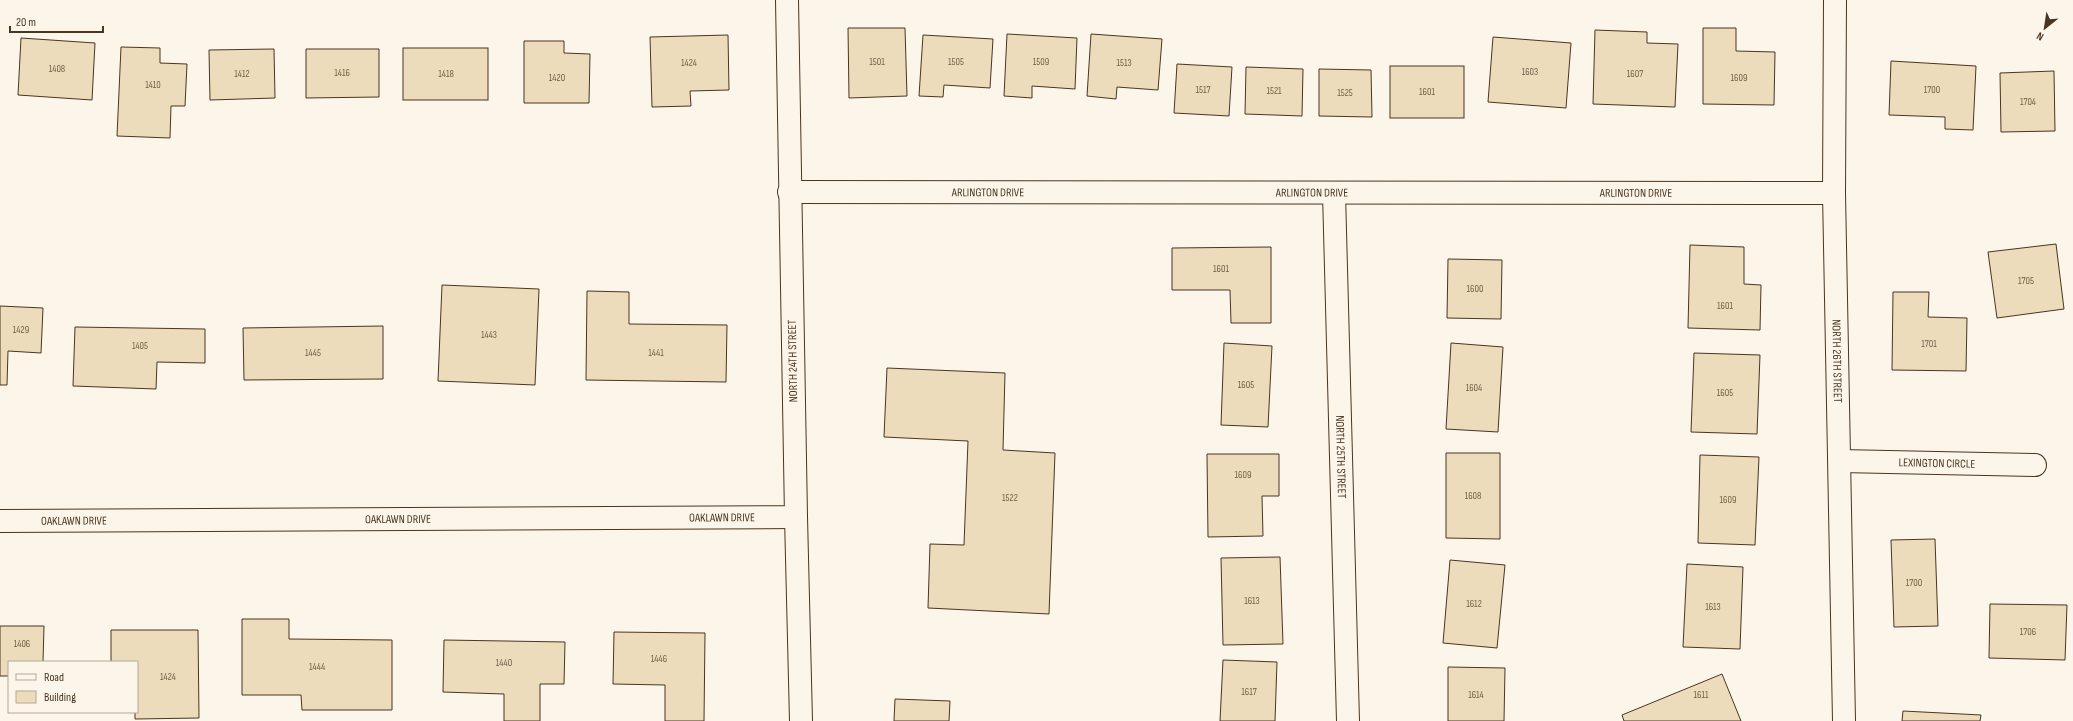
<svg xmlns="http://www.w3.org/2000/svg" width="2073" height="721" font-family="'Sofia Sans Condensed',sans-serif">
	<style>
		.building { fill: #ecdcbc; stroke: #4a3520 }
		.lines { fill: none; stroke-linecap: round; stroke-linejoin: round }
		.minor-casing { stroke: #4a3520; stroke-width: 24 }
		.tertiary-casing { stroke: #4a3520; stroke-width: 24 }
		.minor { stroke: #fbf6e9; stroke-width: 22 }
		.tertiary { stroke: #fbf6e9; stroke-width: 22 }
		.labels { text-anchor: middle; dominant-baseline: central; stroke-width: 3; stroke-linejoin: round; paint-order: stroke }
		.number-label { font-size: 10px; fill: #725f47 }
		.street-label { font-size: 12px; fill: #4a3520; stroke: #fbf6e9 }
	</style>
	<rect width="100%" height="100%" fill="#fbf6e9"/>
	<g class="building">
		<polygon points="848,28 905,28 907,96 849,98"/>
		<polygon points="1703,28 1736,28 1736,51 1775,52 1774,105 1703,104"/>
		<polygon points="1595,30 1647,32 1647,43 1678,44 1675,107 1593,104"/>
		<polygon points="1007,34 1077,38 1075,89 1032,86 1032,98 1004,96"/>
		<polygon points="1091,34 1162,39 1158,90 1117,87 1116,99 1087,96"/>
		<polygon points="728,35 729,90 690,91 691,106 652,107 650,37"/>
		<polygon points="923,35 993,39 990,88 944,85 943,97 919,96"/>
		<polygon points="1493,37 1571,43 1566,108 1488,102"/>
		<polygon points="21,38 95,43 92,100 18,95"/>
		<polygon points="524,41 564,41 564,53 590,54 589,103 524,103"/>
		<polygon points="121,47 160,48 160,63 187,64 185,106 171,106 170,138 117,136"/>
		<rect x="403" y="48" width="85" height="52"/>
		<polygon points="274,49 275,98 210,100 209,50"/>
		<polygon points="306,49 379,49 379,97 306,98"/>
		<polygon points="1891,61 1976,66 1973,130 1945,129 1945,117 1889,115"/>
		<polygon points="1177,64 1232,67 1229,116 1174,113"/>
		<rect x="1390" y="66" width="74" height="52"/>
		<polygon points="1246,67 1303,69 1302,116 1245,114"/>
		<polygon points="1319,69 1371,70 1372,117 1319,116"/>
		<polygon points="2054,71 2055,131 2001,132 2000,73"/>
		<polygon points="2056,244 2064,309 1997,318 1988,252"/>
		<polygon points="1690,245 1744,247 1744,284 1761,285 1760,330 1688,328"/>
		<polygon points="1271,247 1271,323 1231,323 1230,290 1172,290 1172,248"/>
		<polygon points="1448,259 1502,260 1501,319 1447,318"/>
		<polygon points="442,285 539,289 535,385 438,381"/>
		<polygon points="587,291 629,292 629,324 727,325 726,382 586,380"/>
		<polygon points="1893,292 1929,292 1928,317 1967,318 1966,371 1892,370"/>
		<polygon points="0,306 43,308 41,353 8,351 7,385 0,385"/>
		<polygon points="383,326 383,379 244,380 243,328"/>
		<polygon points="75,327 205,329 205,363 157,362 156,389 73,386"/>
		<polygon points="1224,343 1272,346 1268,427 1221,425"/>
		<polygon points="1451,343 1503,347 1498,432 1446,429"/>
		<polygon points="1694,353 1760,355 1757,434 1691,432"/>
		<polygon points="887,368 1005,373 1003,450 1055,453 1049,614 928,608 930,544 964,545 968,441 884,437"/>
		<polygon points="1446,453 1500,453 1500,539 1446,538"/>
		<polygon points="1207,454 1279,454 1279,496 1262,496 1263,536 1208,537"/>
		<polygon points="1700,455 1759,457 1755,545 1698,543"/>
		<polygon points="1935,539 1938,626 1894,627 1891,540"/>
		<polygon points="1280,557 1283,644 1223,645 1221,558"/>
		<polygon points="1450,560 1505,565 1497,648 1443,643"/>
		<polygon points="1687,564 1743,567 1740,649 1683,647"/>
		<polygon points="1990,604 2067,605 2065,660 1989,658"/>
		<polygon points="242,619 289,619 289,639 392,640 392,710 302,710 301,695 242,695"/>
		<polygon points="0,626 44,626 43,662 9,662 9,676 0,676"/>
		<polygon points="111,630 198,630 199,718 135,719 135,712 137,712 137,662 111,662"/>
		<polygon points="614,632 705,633 704,721 665,721 665,685 613,684"/>
		<polygon points="444,640 565,642 564,684 540,684 540,721 504,721 504,694 443,692"/>
		<polygon points="1223,660 1277,662 1275,721 1220,721"/>
		<polygon points="1448,667 1505,668 1504,721 1448,721"/>
		<polygon points="1722,674 1741,721 1624,721 1622,715"/>
		<polygon points="895,699 950,701 949,721 894,721"/>
		<polygon points="1903,711 1981,715 1980,721 1902,721"/>
	</g>
	<g class="lines">
		<defs>
			<g id="minor">
				<path id="s1" d="M1835 0 1834 193 1844 721"/>
				<path id="s2" d="M789 192 1834 193"/>
				<path id="s3" d="M1334 193 1348 721"/>
				<path id="s4" d="M1840 461 2035 465"/>
				<polyline points="796,517 801,721"/>
			</g>
			<g id="tertiary">
				<path id="s5" d="M0 521 796 517 787 0"/>
			</g>
		</defs>
		<use href="#minor" class="minor-casing"/>
		<use href="#tertiary" class="tertiary-casing"/>
		<use href="#minor" class="minor"/>
		<use href="#tertiary" class="tertiary"/>
	</g>
	<g class="labels">
		<g class="number-label">
			<text x="877" y="62">1501</text>
			<text x="956" y="62">1505</text>
			<text x="1041" y="62">1509</text>
			<text x="689" y="63">1424</text>
			<text x="1124" y="63">1513</text>
			<text x="57" y="69">1408</text>
			<text x="1530" y="72">1603</text>
			<text x="342" y="73">1416</text>
			<text x="242" y="74">1412</text>
			<text x="446" y="74">1418</text>
			<text x="1635" y="74">1607</text>
			<text x="557" y="78">1420</text>
			<text x="1739" y="78">1609</text>
			<text x="153" y="85">1410</text>
			<text x="1203" y="90">1517</text>
			<text x="1932" y="90">1700</text>
			<text x="1274" y="91">1521</text>
			<text x="1427" y="92">1601</text>
			<text x="1345" y="93">1525</text>
			<text x="2028" y="102">1704</text>
			<text x="1221" y="269">1601</text>
			<text x="2026" y="281">1705</text>
			<text x="1475" y="289">1600</text>
			<text x="1725" y="306">1601</text>
			<text x="21" y="330">1429</text>
			<text x="489" y="335">1443</text>
			<text x="1929" y="344">1701</text>
			<text x="140" y="346">1405</text>
			<text x="313" y="353">1445</text>
			<text x="656" y="353">1441</text>
			<text x="1246" y="385">1605</text>
			<text x="1474" y="388">1604</text>
			<text x="1725" y="393">1605</text>
			<text x="1243" y="475">1609</text>
			<text x="1473" y="496">1608</text>
			<text x="1010" y="498">1522</text>
			<text x="1728" y="500">1609</text>
			<text x="1914" y="583">1700</text>
			<text x="1252" y="601">1613</text>
			<text x="1474" y="604">1612</text>
			<text x="1713" y="607">1613</text>
			<text x="2028" y="632">1706</text>
			<text x="22" y="644">1406</text>
			<text x="659" y="659">1446</text>
			<text x="504" y="663">1440</text>
			<text x="317" y="667">1444</text>
			<text x="168" y="677">1424</text>
			<text x="1249" y="692">1617</text>
			<text x="1476" y="695">1614</text>
			<text x="1701" y="695">1611</text>
		</g>
		<g class="street-label">
			<text stroke="none"><textPath href="#s2" startOffset="199">ARLINGTON DRIVE</textPath></text>
			<text stroke="none"><textPath href="#s2" startOffset="523">ARLINGTON DRIVE</textPath></text>
			<text stroke="none"><textPath href="#s2" startOffset="847">ARLINGTON DRIVE</textPath></text>
			<text transform="translate(793 361) rotate(-91)">NORTH 24TH STREET</text>
			<text stroke="none"><textPath href="#s1" startOffset="361">NORTH 26TH STREET</textPath></text>
			<text stroke="none"><textPath href="#s3" startOffset="264">NORTH 25TH STREET</textPath></text>
			<text stroke="none"><textPath href="#s4" startOffset="97">LEXINGTON CIRCLE</textPath></text>
			<text stroke="none"><textPath href="#s5" startOffset="722">OAKLAWN DRIVE</textPath></text>
			<text stroke="none"><textPath href="#s5" startOffset="398">OAKLAWN DRIVE</textPath></text>
			<text stroke="none"><textPath href="#s5" startOffset="74">OAKLAWN DRIVE</textPath></text>
		</g>
	</g>
	<rect x="8" y="661" width="130" height="52" fill="#fbf6e9" stroke="#b4a999"/>
	<rect x="16" y="674" width="20" height="6" fill="#fbf6e9" stroke="#b4a999"/>
	<text x="44" y="681" font-size="12" fill="#4a3520">Road</text>
	<rect x="16" y="691" width="20" height="12" fill="#ecdcbc" stroke="#b4a999"/>
	<text x="44" y="701" font-size="12" fill="#4a3520">Building</text>
	<g transform="translate(2045 28) rotate(210)" stroke="#fbf6e9" stroke-width="3" paint-order="stroke">
	<path d="M0-3L7 15L0 10L-7 15Z" fill="#4a3520"/>
	<text y="-6" font-size="11" font-weight="bold" text-anchor="middle" fill="#4a3520">N</text>
	</g>
	<path d="M10 26v6h93v-6" fill="none" stroke="#4a3520" stroke-width="2"/>
	<text x="16" y="26" font-size="12" fill="#4a3520" stroke="#fbf6e9" stroke-width="3" paint-order="stroke">20 m</text>
</svg>
